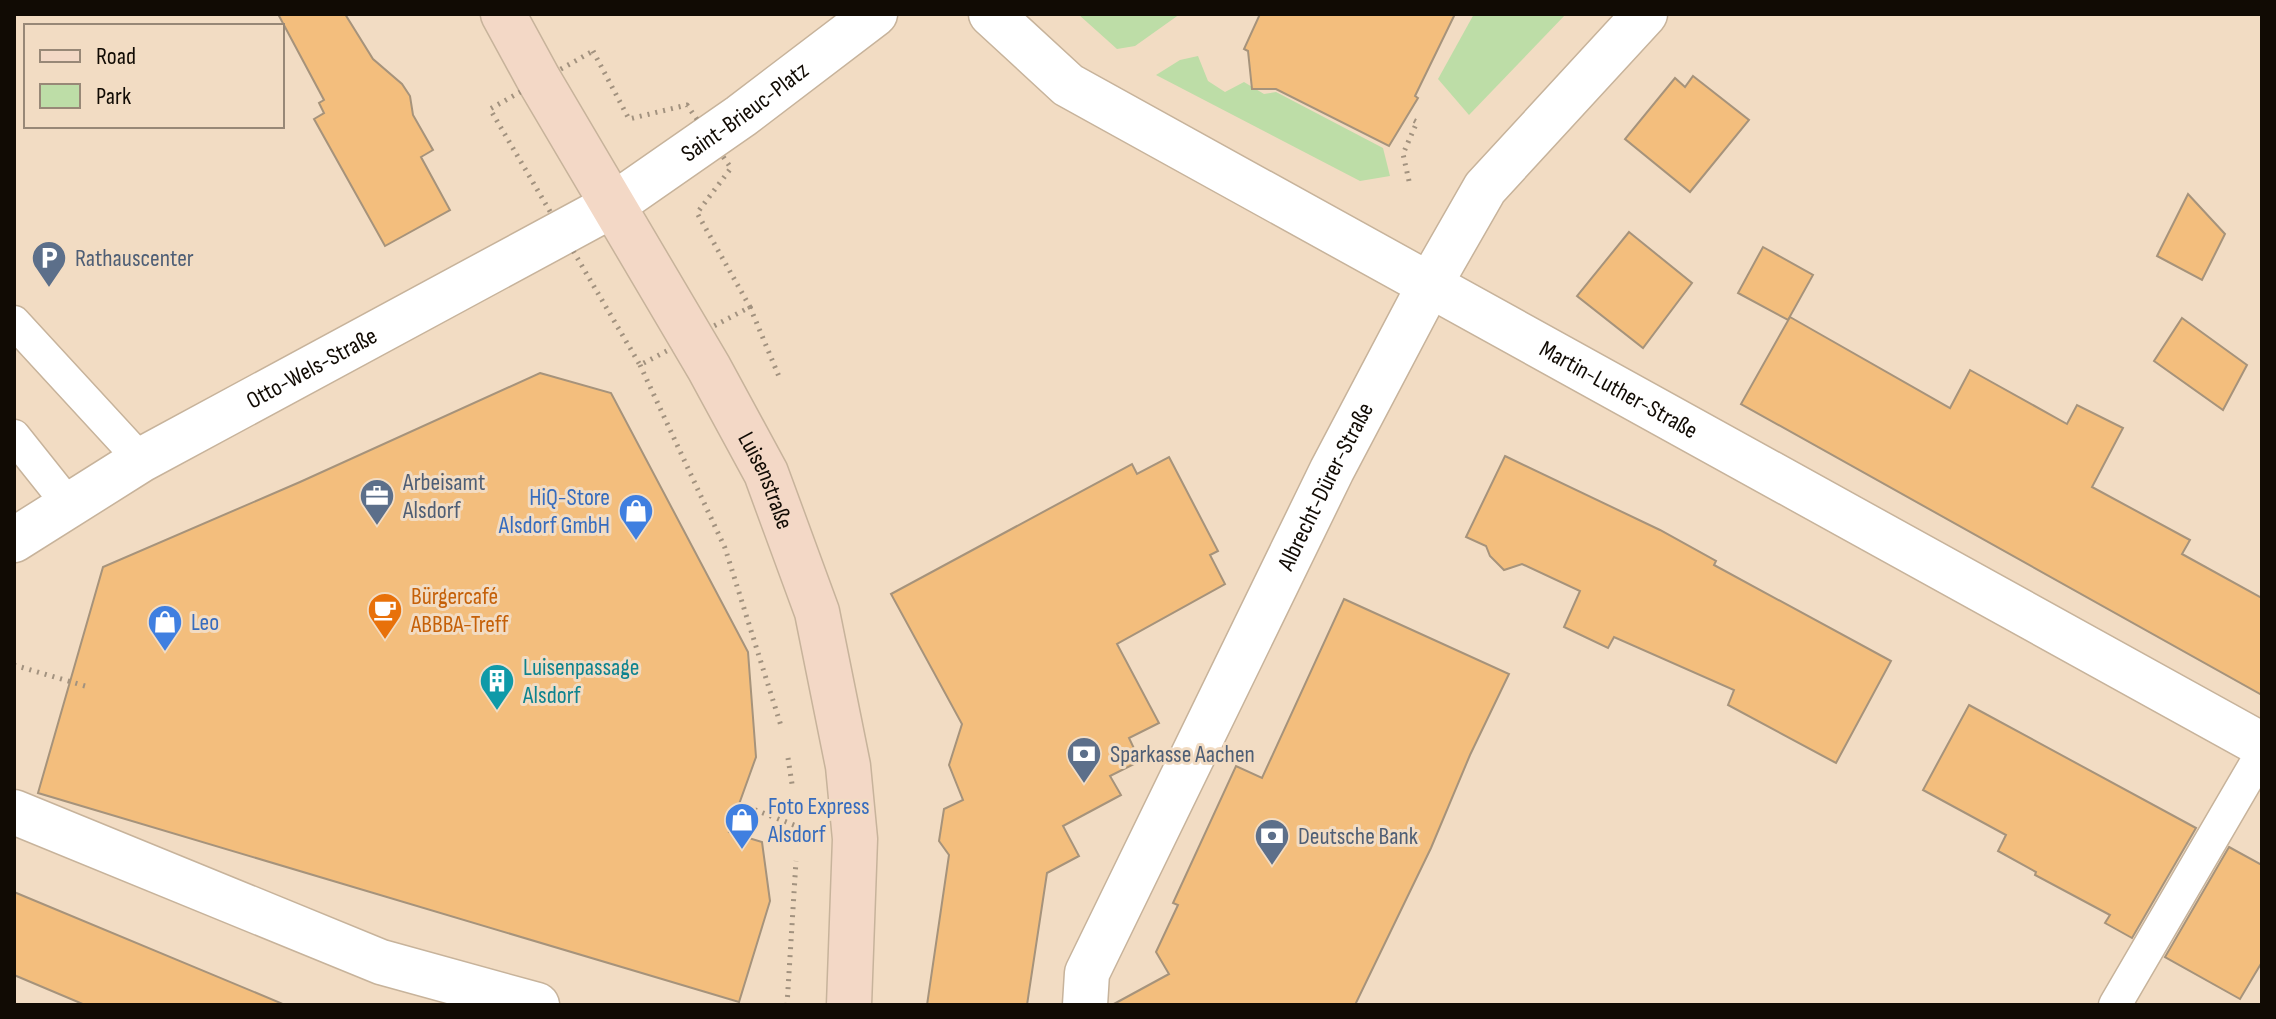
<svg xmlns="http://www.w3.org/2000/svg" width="2276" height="1019" font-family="'Sofia Sans Condensed',sans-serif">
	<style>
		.green { fill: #bddda7 }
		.building { fill: #f3be7d; stroke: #a6937b; stroke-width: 2 }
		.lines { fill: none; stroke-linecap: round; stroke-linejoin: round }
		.service-casing { stroke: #c7b39b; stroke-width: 35 }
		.minor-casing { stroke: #c7b39b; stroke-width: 47 }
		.secondary-casing { stroke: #c7b39b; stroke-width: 47 }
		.path { stroke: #a2927f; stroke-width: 5; stroke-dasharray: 2 6; stroke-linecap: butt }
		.service { stroke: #fff; stroke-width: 32 }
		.minor { stroke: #fff; stroke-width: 44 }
		.secondary { stroke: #f3d8c6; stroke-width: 44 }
		.labels { text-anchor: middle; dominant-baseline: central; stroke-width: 6; stroke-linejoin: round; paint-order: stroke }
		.street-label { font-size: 24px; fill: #110b04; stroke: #f2dcc3 }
		.service-label { font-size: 24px; fill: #4e5e75; stroke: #f2dcc3; text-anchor: start }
		.shop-label { font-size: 24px; fill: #366cbe; stroke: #f2dcc3; text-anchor: start }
		.food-label { font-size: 24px; fill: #c56008; stroke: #f2dcc3; text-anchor: start }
		.culture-label { font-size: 24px; fill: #0d838f; stroke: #f2dcc3; text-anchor: start }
	</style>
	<rect width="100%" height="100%" fill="#f2dcc3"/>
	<g class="green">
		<polygon points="1078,14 1180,14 1135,46 1117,49"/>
		<polygon points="1474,14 1566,14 1469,115 1438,79"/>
		<polygon points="1198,56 1208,81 1225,92 1244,82 1264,94 1276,92 1383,148 1390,176 1360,181 1156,75 1180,60"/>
	</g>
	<g class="building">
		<polygon points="278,14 345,14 373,59 402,84 410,96 413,115 433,150 421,157 450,210 385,246 314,119 324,113 319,103 324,100"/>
		<polygon points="1260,14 1455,14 1415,96 1418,98 1389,146 1276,89 1252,89 1248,51 1244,49"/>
		<polygon points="1693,76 1749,120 1690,192 1625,139 1675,78 1685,87"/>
		<polygon points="2188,194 2225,234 2202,280 2157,256"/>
		<polygon points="1629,232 1692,283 1643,348 1577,296"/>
		<polygon points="1763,247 1813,275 1788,320 1738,293"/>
		<polygon points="1790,317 1950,408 1970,370 2067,424 2077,405 2123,428 2092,487 2190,540 2182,554 2262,598 2262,695 1741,404"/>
		<polygon points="2182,318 2247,365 2223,410 2154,361"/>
		<polygon points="540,373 611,393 748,652 756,757 729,832 762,842 770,901 739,1002 38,793 103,567 300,482"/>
		<polygon points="1505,456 1660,530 1716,561 1714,565 1891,661 1836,763 1728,705 1734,690 1614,637 1608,648 1564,627 1580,591 1522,564 1504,570 1490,556 1486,546 1466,537"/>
		<polygon points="1169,457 1218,551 1210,555 1225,584 1117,644 1159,723 1129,738 1140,761 1110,776 1121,795 1063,826 1079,856 1047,873 1027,1005 927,1005 949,855 939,841 944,809 963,800 949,765 962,724 891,594 1132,464 1137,474"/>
		<polygon points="1344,599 1509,674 1470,755 1431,848 1355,1005 1112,1005 1169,974 1156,952 1178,905 1173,903 1236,766 1262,778"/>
		<polygon points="1969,705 2196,828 2132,938 2105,923 2110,915 2035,875 2036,872 1998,851 2006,835 1923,790"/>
		<polygon points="2229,847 2262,865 2262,962 2240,999 2165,957"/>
		<polygon points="14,892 283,1004 282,1005 85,1005 14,975"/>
	</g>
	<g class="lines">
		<defs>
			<g id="service">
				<polyline points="14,322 141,460"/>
				<polyline points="14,436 69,505"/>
				<polyline points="2115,1005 2262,753"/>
			</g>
			<g id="minor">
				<path id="s1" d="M991 14 1068 85 2262 745"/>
				<path id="s2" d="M14 540 141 460 613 205 741 116 875 14"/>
				<polyline points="14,812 381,962 537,1005"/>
				<path id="s3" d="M1085 1005 1087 973 1332 470 1430 284 1485 188 1645 14"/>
			</g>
			<g id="secondary">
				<path id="s4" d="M503 14 539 80 709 368 766 473 817 612 848 766 855 839 849 1005"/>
			</g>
		</defs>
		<use href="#service" class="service-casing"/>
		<use href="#minor" class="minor-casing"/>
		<use href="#secondary" class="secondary-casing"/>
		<g class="path">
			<polygon points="593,51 629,119 687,105 731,168 697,213 750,307 640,365 490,109"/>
			<polyline points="1409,181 1403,154 1417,122 1411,119"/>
			<polyline points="750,307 780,379"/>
			<polyline points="640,365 725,548 782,729"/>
			<polyline points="14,665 85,686"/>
			<polyline points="788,758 792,784"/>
			<polyline points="740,804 799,827"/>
			<polyline points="787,1005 796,861"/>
		</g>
		<use href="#service" class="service"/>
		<use href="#minor" class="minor"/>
		<use href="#secondary" class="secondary"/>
	</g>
	<defs>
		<symbol id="parking-pin" viewBox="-11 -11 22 30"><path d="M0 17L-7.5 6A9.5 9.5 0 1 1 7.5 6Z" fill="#5c6f8a" stroke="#f2dcc3"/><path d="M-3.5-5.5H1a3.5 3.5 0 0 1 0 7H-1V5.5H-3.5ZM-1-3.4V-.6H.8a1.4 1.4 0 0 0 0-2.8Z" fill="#fff"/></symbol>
		<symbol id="office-pin" viewBox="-11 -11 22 30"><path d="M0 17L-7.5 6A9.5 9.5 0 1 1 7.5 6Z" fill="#5c6f8a" stroke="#f2dcc3"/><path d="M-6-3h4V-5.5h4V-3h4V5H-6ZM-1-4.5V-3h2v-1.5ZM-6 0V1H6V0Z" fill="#fff"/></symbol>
		<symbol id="shop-pin" viewBox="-11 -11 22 30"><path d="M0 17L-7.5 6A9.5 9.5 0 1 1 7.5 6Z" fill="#3f7fe0" stroke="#f2dcc3"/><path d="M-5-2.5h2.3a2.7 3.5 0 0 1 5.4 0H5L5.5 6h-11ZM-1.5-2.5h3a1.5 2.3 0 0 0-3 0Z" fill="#fff"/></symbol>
		<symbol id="cafe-pin" viewBox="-11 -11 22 30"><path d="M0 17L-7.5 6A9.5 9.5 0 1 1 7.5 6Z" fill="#e8710a" stroke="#f2dcc3"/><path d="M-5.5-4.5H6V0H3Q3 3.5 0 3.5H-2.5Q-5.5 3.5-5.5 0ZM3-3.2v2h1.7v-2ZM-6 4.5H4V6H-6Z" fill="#fff"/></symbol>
		<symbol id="building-pin" viewBox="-11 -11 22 30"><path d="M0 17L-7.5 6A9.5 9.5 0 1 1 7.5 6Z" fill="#0f9aa8" stroke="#f2dcc3"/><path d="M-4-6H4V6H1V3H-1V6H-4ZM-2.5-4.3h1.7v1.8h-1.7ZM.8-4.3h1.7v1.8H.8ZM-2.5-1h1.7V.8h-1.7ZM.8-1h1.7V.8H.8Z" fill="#fff"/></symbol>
		<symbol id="bank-pin" viewBox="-11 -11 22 30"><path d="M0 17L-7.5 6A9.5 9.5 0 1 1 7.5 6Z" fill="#5c6f8a" stroke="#f2dcc3"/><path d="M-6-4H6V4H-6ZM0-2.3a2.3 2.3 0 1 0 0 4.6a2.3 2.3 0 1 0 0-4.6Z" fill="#fff"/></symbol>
	</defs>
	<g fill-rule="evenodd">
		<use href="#parking-pin" x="29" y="238" width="40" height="54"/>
		<use href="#office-pin" x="357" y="476" width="40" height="54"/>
		<use href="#shop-pin" x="616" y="491" width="40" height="54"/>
		<use href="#cafe-pin" x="365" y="590" width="40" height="54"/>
		<use href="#shop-pin" x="145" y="602" width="40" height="54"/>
		<use href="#building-pin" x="477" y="661" width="40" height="54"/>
		<use href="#bank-pin" x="1064" y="734" width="40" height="54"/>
		<use href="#shop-pin" x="722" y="800" width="40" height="54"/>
		<use href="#bank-pin" x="1252" y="816" width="40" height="54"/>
	</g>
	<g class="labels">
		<g class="street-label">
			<text stroke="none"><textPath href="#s2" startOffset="848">Saint-Brieuc-Platz</textPath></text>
			<text stroke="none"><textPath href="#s2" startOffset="344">Otto-Wels-Straße</textPath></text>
			<text stroke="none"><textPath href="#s1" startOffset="734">Martin-Luther-Straße</textPath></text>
			<text stroke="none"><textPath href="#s4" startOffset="536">Luisenstraße</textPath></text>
			<text stroke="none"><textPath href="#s3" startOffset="574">Albrecht-Dürer-Straße</textPath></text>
		</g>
		<g class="service-label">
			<text x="75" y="258">Rathauscenter</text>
			<text x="403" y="482">Arbeisamt<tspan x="403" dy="28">Alsdorf</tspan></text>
			<text x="1110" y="754">Sparkasse Aachen</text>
			<text x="1298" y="836">Deutsche Bank</text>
		</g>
		<g class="shop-label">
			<text x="610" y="497" text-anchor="end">HiQ-Store<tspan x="610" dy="28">Alsdorf GmbH</tspan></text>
			<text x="191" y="622">Leo</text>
			<text x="768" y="806">Foto Express<tspan x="768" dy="28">Alsdorf</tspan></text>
		</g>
		<g class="food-label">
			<text x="411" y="596">Bürgercafé<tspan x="411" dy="28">ABBBA-Treff</tspan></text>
		</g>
		<g class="culture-label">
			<text x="523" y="667">Luisenpassage<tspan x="523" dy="28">Alsdorf</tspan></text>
		</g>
	</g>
	<rect width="2276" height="1019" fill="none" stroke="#110b04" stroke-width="32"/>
	<rect x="24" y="24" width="260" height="104" fill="#f2dcc3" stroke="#988877" stroke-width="2"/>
	<rect x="40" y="50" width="40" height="12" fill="#f3d8c6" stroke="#988877" stroke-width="2"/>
	<text x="96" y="64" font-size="24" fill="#110b04">Road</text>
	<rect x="40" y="84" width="40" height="24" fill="#bddda7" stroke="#988877" stroke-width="2"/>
	<text x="96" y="104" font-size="24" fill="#110b04">Park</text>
</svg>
